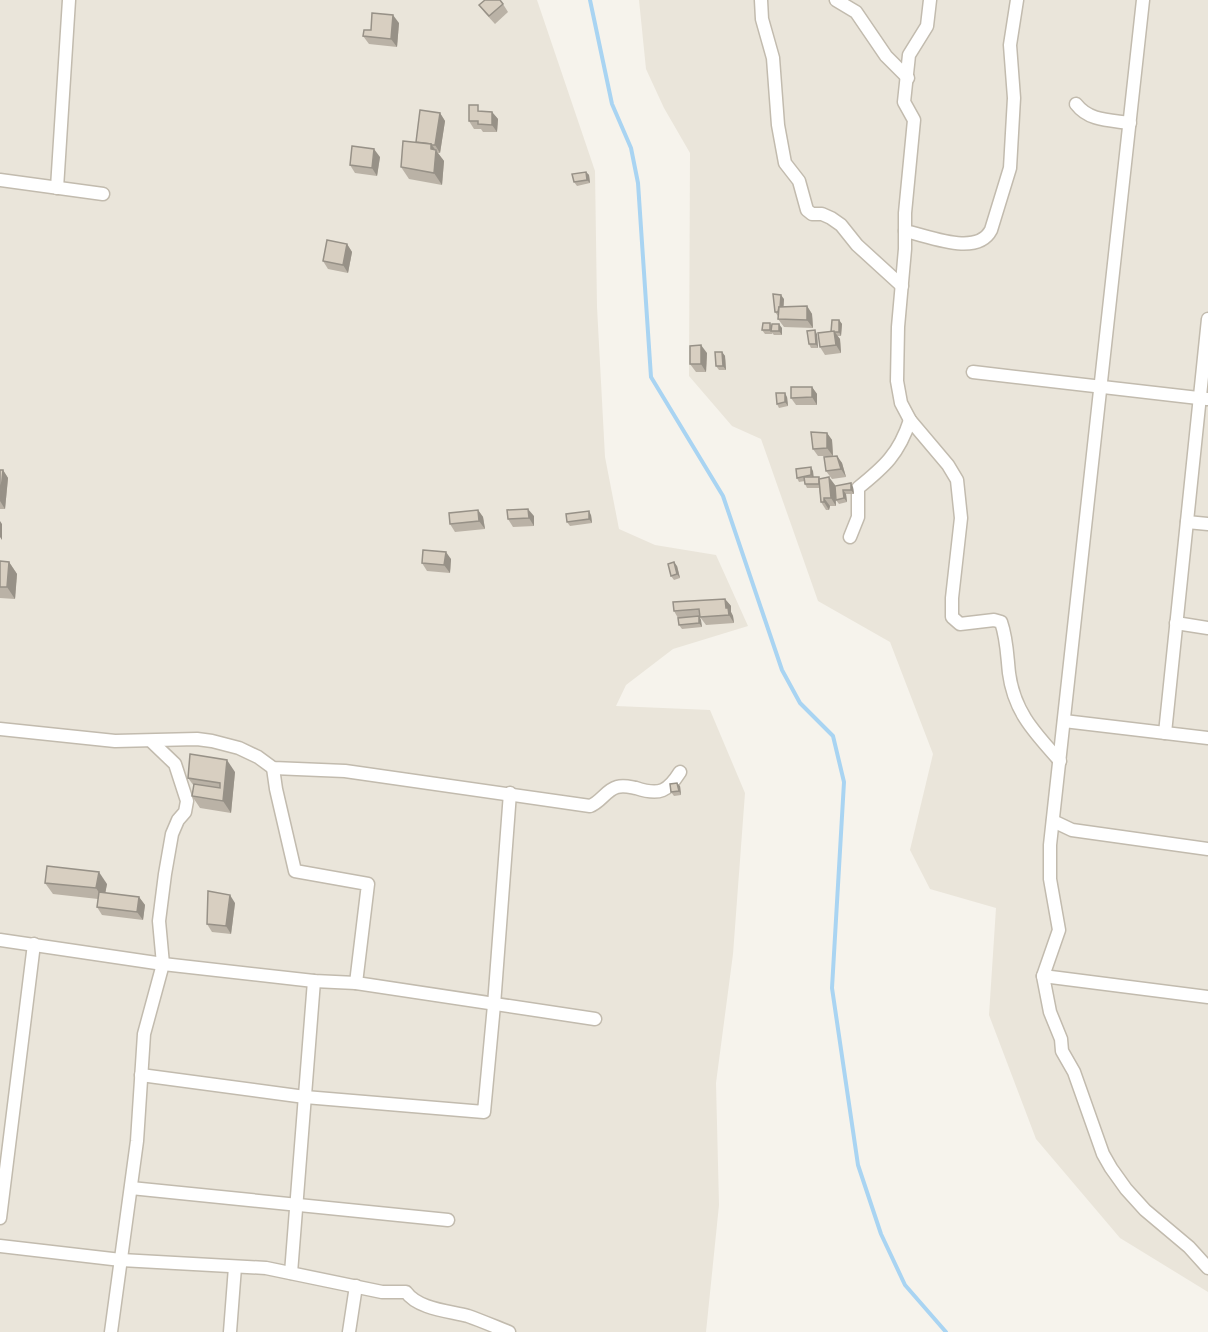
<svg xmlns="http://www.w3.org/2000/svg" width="1208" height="1332" font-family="'Sofia Sans Condensed',sans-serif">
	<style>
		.residential { fill: #eae5da }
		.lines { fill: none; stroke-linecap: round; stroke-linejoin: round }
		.stream { stroke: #a9d4f2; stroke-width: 4 }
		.street-casing { stroke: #c2bbae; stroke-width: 15 }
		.street { stroke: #fff; stroke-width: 12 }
		.wall { fill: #bab2a6 }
		.shaded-wall { fill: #979187 }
		.building { fill: #d8cfc1; stroke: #979187; stroke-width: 1.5 }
	</style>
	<rect width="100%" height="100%" fill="#f6f3ec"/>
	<g class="residential">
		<polygon points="0,0 537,0 595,171 597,307 605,457 619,529 655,545 716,555 748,626 673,649 626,685 616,706 710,710 745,793 733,954 716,1083 719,1205 706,1332 0,1332"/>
		<polygon points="639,0 1208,0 1208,1292 1120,1238 1036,1139 989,1015 996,908 930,889 910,850 933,754 890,642 818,601 761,439 732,426 689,376 690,153 664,108 646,69"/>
	</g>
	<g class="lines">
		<polyline class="stream" points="590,0 612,104 631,148 638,183 651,377 723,496 782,670 800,703 833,736 844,782 832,988 858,1165 881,1234 905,1285 946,1332"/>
		<defs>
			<g id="street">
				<polyline points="761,0 762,19 773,58 778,125 785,163 799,181 807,210 812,214 822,214 831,218 841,225 857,245 902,286"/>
				<polyline points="836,0 856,12 886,56 908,78"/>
				<path d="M930 0 927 26 909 55 904 102 914 120 905 213V249L898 327 897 381 901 403 910 420 948 465 957 480 961 518 952 598V617L960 624 994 620 1001 622C1007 639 1007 655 1009 673 1014 712 1035 733 1060 761"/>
				<polyline points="1143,0 1050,845 1050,879 1059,930 1043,976 1050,1012 1061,1039 1062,1051 1074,1072 1103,1154 1111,1168 1126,1189 1145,1210 1189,1247 1208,1268"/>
				<path d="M1076 104C1089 121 1109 120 1130 123"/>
				<polyline points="0,180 103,194"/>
				<polyline points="57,188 69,0"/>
				<path d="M905 231C929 236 977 257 991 230L1010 168 1014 98 1010 45 1017 0"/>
				<polyline points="973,372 1207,399"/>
				<polyline points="1187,522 1208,524"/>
				<path d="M850 537 858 517V488C884 467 899 454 910 420"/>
				<polyline points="1176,623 1208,628"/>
				<polyline points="1064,721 1208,738"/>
				<path d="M0 729 115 741 197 739 212 741 239 748 258 757 273 768 345 771 590 806C601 802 606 790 617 787 624 785 630 787 636 788 660 796 668 791 680 772"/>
				<polyline points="1165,733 1208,319"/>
				<polyline points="273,768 276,789 295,871 368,884 356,983"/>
				<polyline points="1053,821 1072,830 1208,849"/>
				<polyline points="0,940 163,964 314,981 356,983 595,1019"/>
				<polyline points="1043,976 1208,997"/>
				<polyline points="141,1075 305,1097 484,1112 494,1005 510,793"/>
				<polyline points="131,1188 448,1220"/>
				<polyline points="0,1218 34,944"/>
				<path d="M0 1246 121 1260 266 1268 382 1292H406C418 1309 449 1311 468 1316 482 1321 496 1327 509 1332"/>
				<polyline points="291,1273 314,981"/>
				<polyline points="111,1332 137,1141 144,1034 163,964 159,921 165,874 172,834 178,820 185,812 187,801 175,764 151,741"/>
				<polyline points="230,1332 235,1267"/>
				<polyline points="349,1332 356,1286"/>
			</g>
		</defs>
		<use href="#street" class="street-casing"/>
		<use href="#street" class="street"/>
	</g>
	<g class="wall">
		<polygon points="503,4 508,12 495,24 485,13 479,5"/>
		<polygon points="399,23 397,47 369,44 363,36 371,30"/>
		<polygon points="483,111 492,112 498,119 497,132 483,132 481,129 474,129 469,121"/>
		<polygon points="440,113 445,121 440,153 438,153 444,161 442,185 409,179 401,167 416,142"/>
		<polygon points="380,157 377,176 355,173 350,165"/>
		<polygon points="586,172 589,175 590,183 577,186 574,182"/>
		<polygon points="347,244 352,252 348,273 328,269 323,261"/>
		<polygon points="784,299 783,307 807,306 812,314 813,328 784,327 778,319 778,316 775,312"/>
		<polygon points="839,320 842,324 841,336 837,336 840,339 841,353 825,355 820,347"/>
		<polygon points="770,323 771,325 782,328 782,335 774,335 772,333 772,334 765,334 762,330"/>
		<polygon points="817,334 818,348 811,348 809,344"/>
		<polygon points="722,352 725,356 726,370 719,370 716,366"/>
		<polygon points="707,353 706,372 696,372 690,364"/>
		<polygon points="812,387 817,394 817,405 796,405 791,398"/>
		<polygon points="787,397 788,406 779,408 777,404"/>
		<polygon points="827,433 832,440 833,456 837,456 842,463 846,477 832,479 826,471 832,456 818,456 813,449"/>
		<polygon points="0,470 3,470 8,478 5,509 0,509"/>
		<polygon points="813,471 813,477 821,479 835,485 835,486 853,487 854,494 846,494 847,502 839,504 836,500 835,493 836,506 830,506 829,510 826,510 821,502 819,488 807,488 805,484 805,481 799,482 797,478"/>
		<polygon points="478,510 483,517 485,529 455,532 450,524"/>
		<polygon points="591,515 592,523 570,526 567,522"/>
		<polygon points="534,516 534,526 513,527 508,519"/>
		<polygon points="451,559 450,573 427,571 422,563"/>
		<polygon points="0,561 9,562 17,574 15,599 0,598"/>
		<polygon points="677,566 680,578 674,580 671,576"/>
		<polygon points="725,599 731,606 731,612 733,616 734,623 706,625 700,617 702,627 682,629 679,625 678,618 674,611"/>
		<polygon points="235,772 231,813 200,808 192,796 194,786 188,778"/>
		<polygon points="680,786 681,795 674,796 671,792"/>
		<polygon points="45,883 107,884 105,893 139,897 145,905 143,920 102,915 97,907 98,899 53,894"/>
		<polygon points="235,903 231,934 212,932 207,924"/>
	</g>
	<g class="shaded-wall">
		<polygon points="393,15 399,23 397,47 391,39"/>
		<polygon points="492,112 498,119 497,132 492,125"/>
		<polygon points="440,113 445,121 440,153 435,145"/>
		<polygon points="431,144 444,161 442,185 434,173 431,149"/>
		<polygon points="374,149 380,157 377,176 372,168"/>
		<polygon points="586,172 589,175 590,183 587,180"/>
		<polygon points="347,244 352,252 348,273 343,265"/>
		<polygon points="781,295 784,299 783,317 780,313"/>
		<polygon points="807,306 812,314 813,328 807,320"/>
		<polygon points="839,320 842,324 841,336 839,332"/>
		<polygon points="779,324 782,328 782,335 779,331"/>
		<polygon points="815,330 817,334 818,348 816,344"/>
		<polygon points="834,331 840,339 841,353 836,345"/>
		<polygon points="701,345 707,353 706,372 701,364"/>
		<polygon points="722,352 725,356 726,370 723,366"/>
		<polygon points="812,387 817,394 817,405 812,397"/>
		<polygon points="785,393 787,397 788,406 785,402"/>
		<polygon points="827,433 832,440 833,456 827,448"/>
		<polygon points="837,456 842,463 846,477 841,469"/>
		<polygon points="811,467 813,471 814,479 811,475"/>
		<polygon points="3,470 8,478 5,509 0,501"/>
		<polygon points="829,477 835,485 836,506 831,498"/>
		<polygon points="851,483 853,487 854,494 851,490"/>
		<polygon points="843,490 846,494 847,502 844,498"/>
		<polygon points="824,498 830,506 829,510 824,502"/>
		<polygon points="528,509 534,516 534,526 529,518"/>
		<polygon points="478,510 483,517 485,529 479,521"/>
		<polygon points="589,511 591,515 592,523 589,519"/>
		<polygon points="0,521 2,524 2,540 0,537"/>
		<polygon points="446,552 451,559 450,573 444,565"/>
		<polygon points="9,562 17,574 15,599 7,587"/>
		<polygon points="674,562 677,566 680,578 677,574"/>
		<polygon points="725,599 731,606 731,612 733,616 734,623 729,615 726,608"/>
		<polygon points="699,616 701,620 702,627 699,623"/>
		<polygon points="227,760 235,772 231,813 223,801"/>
		<polygon points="677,783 680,786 681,795 679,791"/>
		<polygon points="99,872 107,884 104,900 96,888"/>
		<polygon points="230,895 235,903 231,934 226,926"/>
		<polygon points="139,897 145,905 143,920 137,912"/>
	</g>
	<g class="building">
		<polygon points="485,0 500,0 503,4 489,16 479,5"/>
		<polygon points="372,13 393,15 391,39 363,36 364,30 371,30"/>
		<polygon points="469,105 478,105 478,111 492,112 492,125 478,124 478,121 469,121"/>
		<polygon points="420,110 440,113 435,145 432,145 431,144 416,142"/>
		<polygon points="403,141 431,144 431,149 436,150 434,173 401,167"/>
		<polygon points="352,146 374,149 372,168 350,165"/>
		<polygon points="586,172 587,180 574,182 572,174"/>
		<polygon points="327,240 347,244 343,265 323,261"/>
		<polygon points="773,294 781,295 780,307 779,307 778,312 775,312"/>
		<polygon points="807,306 807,320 778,319 779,307"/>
		<polygon points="832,320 839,320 839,332 831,332"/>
		<polygon points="763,323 770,323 770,330 762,330"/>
		<polygon points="772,324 779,324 779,331 771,331"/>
		<polygon points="815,330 816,344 809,344 807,331"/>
		<polygon points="834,331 836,345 820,347 818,333"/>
		<polygon points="701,345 701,364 690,364 690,346"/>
		<polygon points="715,352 722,352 723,366 716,366"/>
		<polygon points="791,387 812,387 812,397 791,398"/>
		<polygon points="776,393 785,393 785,402 777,404"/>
		<polygon points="811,432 827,433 827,448 813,449"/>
		<polygon points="837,456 841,469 826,471 824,457"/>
		<polygon points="811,467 811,475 797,478 796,469"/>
		<polygon points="0,470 3,470 0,501"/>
		<polygon points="804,477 819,477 819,484 805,484"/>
		<polygon points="829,477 831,498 824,498 824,502 821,502 819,479"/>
		<polygon points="851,483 851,490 843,490 844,498 836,500 835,486"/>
		<polygon points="528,509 529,518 508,519 507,510"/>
		<polygon points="478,510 479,521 450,524 449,513"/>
		<polygon points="589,511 589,519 567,522 566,514"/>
		<polygon points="423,550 446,552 444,565 422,563"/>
		<polygon points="0,561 9,562 7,587 0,587"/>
		<polygon points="674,562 677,574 671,576 668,564"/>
		<polygon points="725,599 726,608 728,608 729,615 700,617 699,609 674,611 673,602"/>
		<polygon points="699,616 699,623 679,625 678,618"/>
		<polygon points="190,754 227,760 223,801 192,796 194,784 220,788 220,783 188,778"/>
		<polygon points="677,783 679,791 671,792 670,784"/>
		<polygon points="47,866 99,872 96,888 45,883"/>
		<polygon points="208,891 230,895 226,926 207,924"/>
		<polygon points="99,892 139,897 137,912 97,907"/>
	</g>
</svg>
